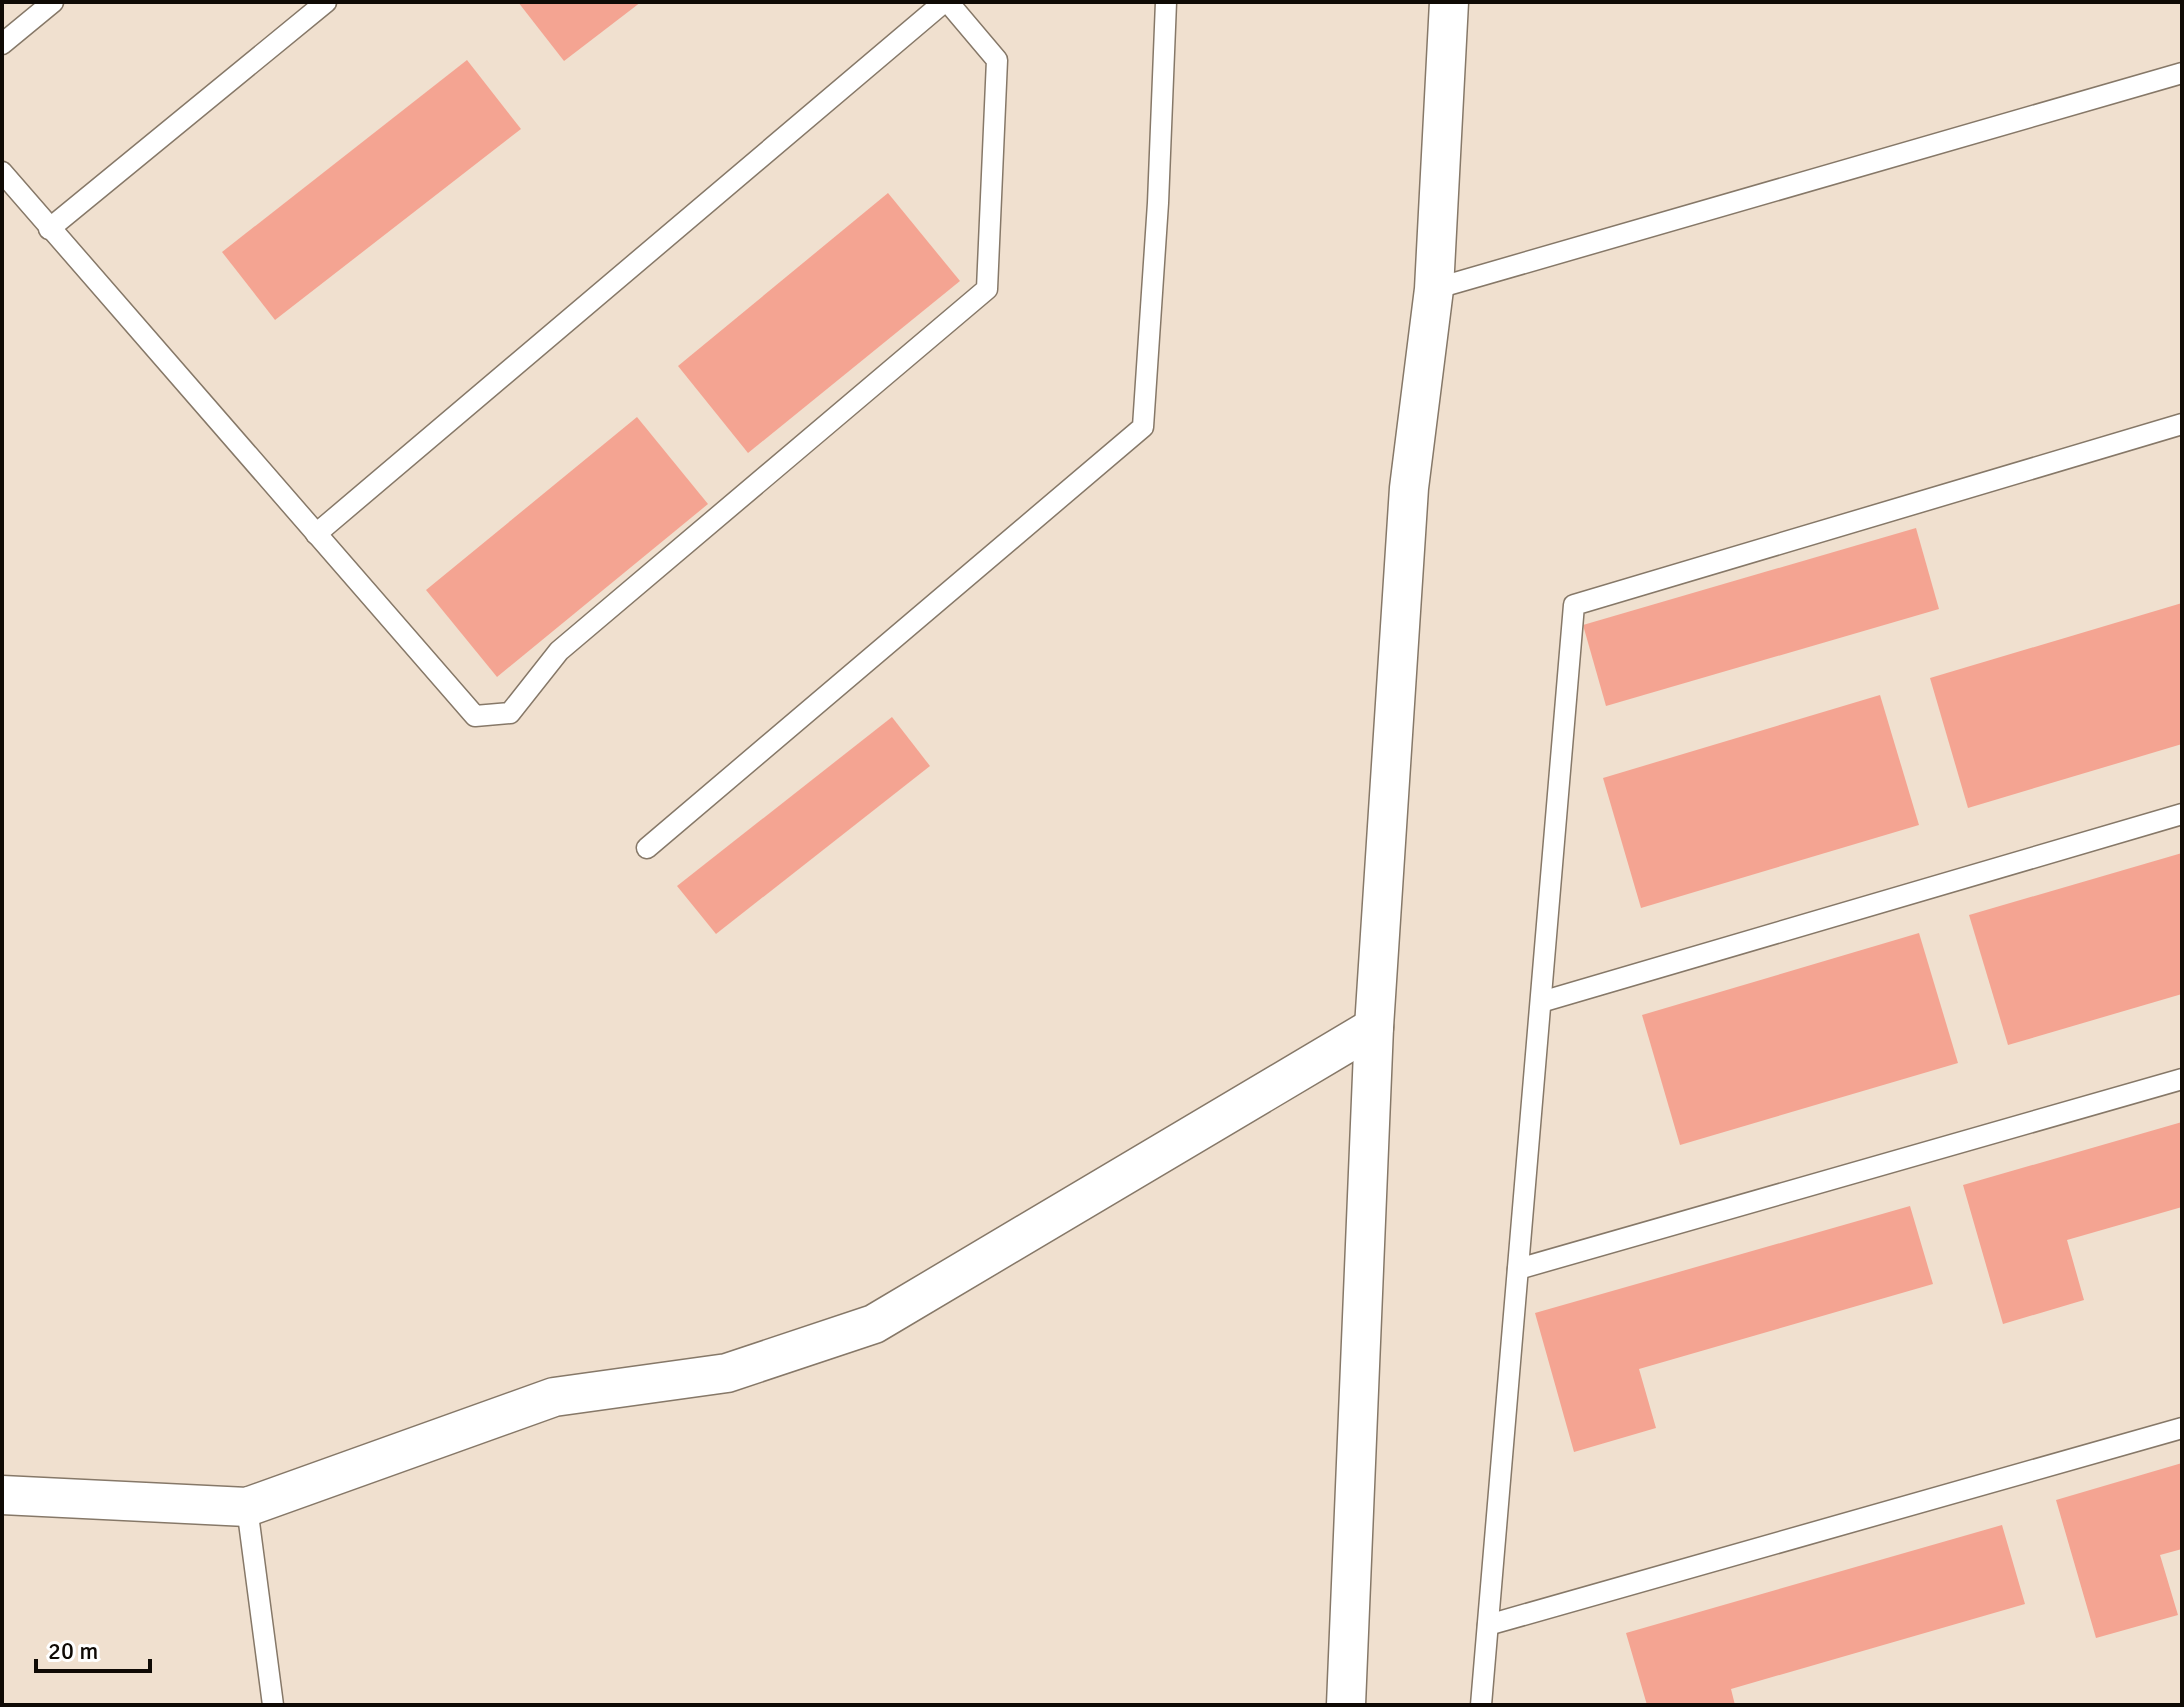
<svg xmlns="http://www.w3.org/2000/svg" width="2184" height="1707" font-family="Signika,sans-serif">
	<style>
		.building { fill: #f4a492 }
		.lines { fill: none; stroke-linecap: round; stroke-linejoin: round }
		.lane-casing { stroke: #867868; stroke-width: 23 }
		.street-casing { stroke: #867868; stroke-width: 41 }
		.lane { stroke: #fff; stroke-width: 20 }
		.street { stroke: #fff; stroke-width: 38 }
	</style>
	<rect width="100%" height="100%" fill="#f0e0cf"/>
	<g class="building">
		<polygon points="518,2 641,2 564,61"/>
		<polygon points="467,60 521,129 275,320 222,252"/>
		<polygon points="888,193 960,281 748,453 678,366"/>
		<polygon points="637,417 708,504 497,677 426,590"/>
		<polygon points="1916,528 1939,609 1606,706 1583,625"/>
		<polygon points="2182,603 2182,744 1968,808 1930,678"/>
		<polygon points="1880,695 1919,825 1641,908 1603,778"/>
		<polygon points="892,717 930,766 716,934 677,886"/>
		<polygon points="2182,853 2182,994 2008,1045 1969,915"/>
		<polygon points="1919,933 1958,1063 1680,1145 1642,1015"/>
		<polygon points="2182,1122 2182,1207 2067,1240 2084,1300 2003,1324 1963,1185"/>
		<polygon points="1910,1206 1933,1284 1639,1369 1656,1428 1574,1452 1535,1313"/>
		<polygon points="2182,1463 2182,1549 2160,1555 2178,1615 2096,1638 2056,1500"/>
		<polygon points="2002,1525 2025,1604 1731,1689 1735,1705 1647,1705 1626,1633"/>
	</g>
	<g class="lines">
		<defs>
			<g id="lane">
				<polyline points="2,44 53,2"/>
				<polyline points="2,172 475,716 510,713 559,651 987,289 997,60 948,2"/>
				<polyline points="49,229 326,2"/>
				<polyline points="1434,289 2182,73"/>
				<polyline points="316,534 944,2"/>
				<polyline points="647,848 1143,427 1158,203 1166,2"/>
				<polyline points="1541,1002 2182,814"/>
				<polyline points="1518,1269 2182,1079"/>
				<polyline points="247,1507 273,1705"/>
				<polyline points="1488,1625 2182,1428"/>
				<polyline points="1481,1705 1574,605 2182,424"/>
			</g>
			<g id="street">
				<polyline points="2,1495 247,1507 554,1397 727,1373 874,1324 1374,1027"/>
				<polyline points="1346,1705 1374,1027 1409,488 1434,289 1449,2"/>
			</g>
		</defs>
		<use href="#lane" class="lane-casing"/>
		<use href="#street" class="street-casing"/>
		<use href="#lane" class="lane"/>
		<use href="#street" class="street"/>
	</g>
	<rect width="2184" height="1707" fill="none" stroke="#0f0a05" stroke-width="8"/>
	<path d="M36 1659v12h114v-12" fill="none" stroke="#0f0a05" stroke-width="4"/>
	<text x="48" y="1659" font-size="24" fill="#0f0a05" stroke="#ffffff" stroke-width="6" paint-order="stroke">20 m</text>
</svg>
